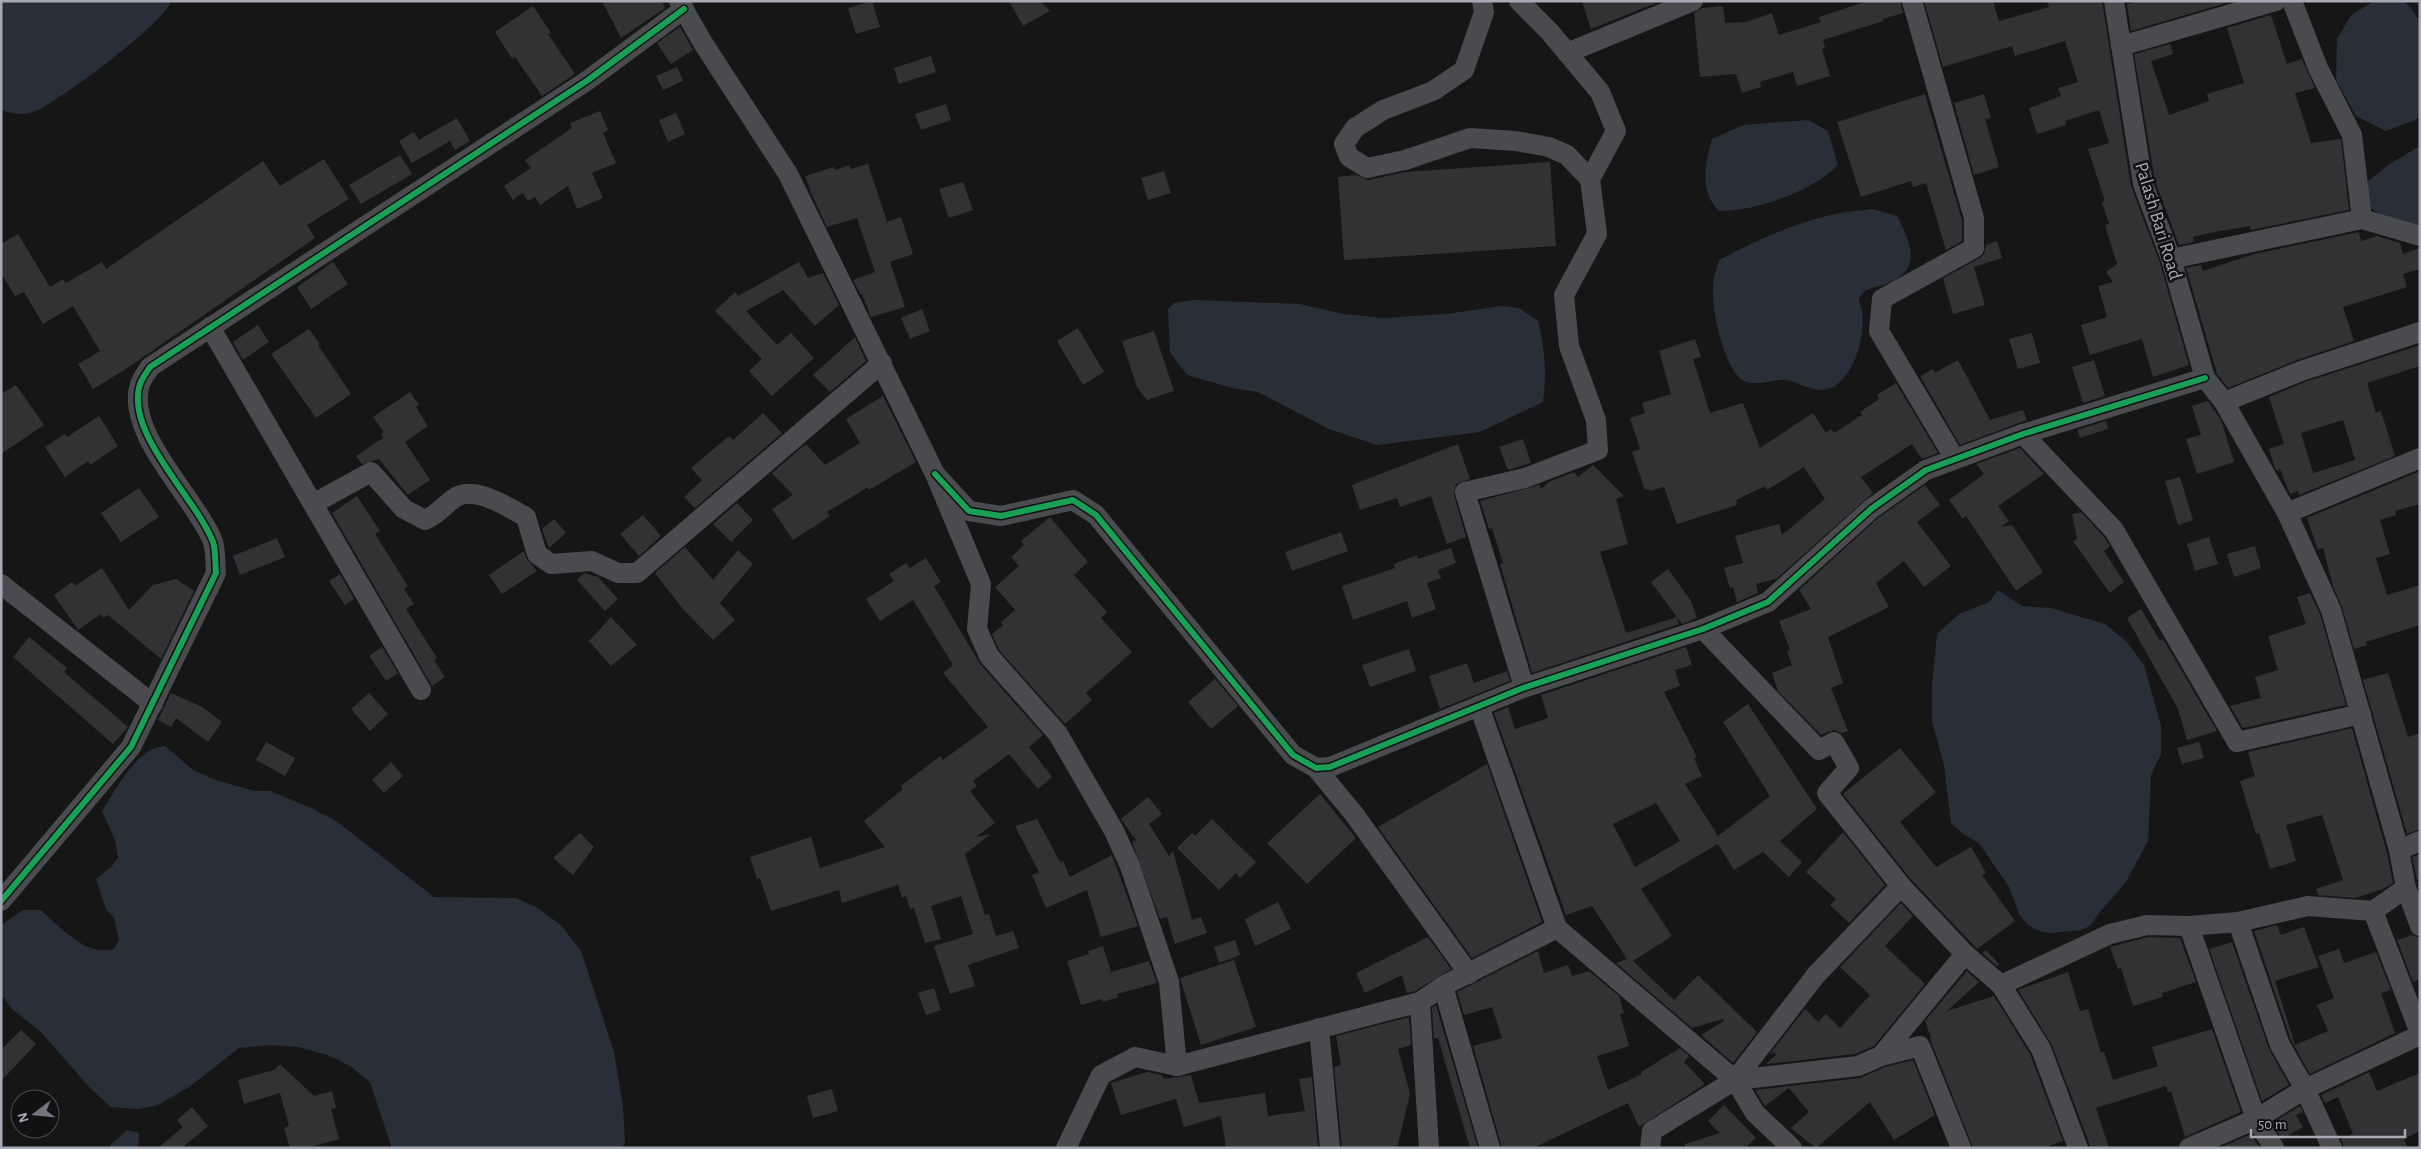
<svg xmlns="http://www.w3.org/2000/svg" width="2421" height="1149" font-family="'Alegreya Sans',sans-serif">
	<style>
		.water { fill: #292f38 }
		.building { fill: #323234; fill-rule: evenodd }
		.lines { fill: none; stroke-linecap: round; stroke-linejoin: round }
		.minor { stroke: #4a4b4f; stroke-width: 20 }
		.cycleway-casing { stroke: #111012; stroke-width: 9 }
		.cycleway { stroke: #1a9f57; stroke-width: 6 }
		.labels { text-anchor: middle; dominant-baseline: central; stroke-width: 5; stroke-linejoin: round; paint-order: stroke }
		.street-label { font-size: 19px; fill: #a7a9b7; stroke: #111012 }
	</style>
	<rect width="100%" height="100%" fill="#161616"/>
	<g class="water">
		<path d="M1 1H171C165 23 61 99 38 110 25 116 13 115 1 109Z"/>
		<polygon points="2375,1 2403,1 2411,8 2420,22 2420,115 2415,120 2386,131 2356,116 2336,80 2337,39 2352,14"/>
		<path d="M1808 120 1828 131 1838 165C1813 191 1755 212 1719 211 1699 192 1705 164 1712 139L1743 125Z"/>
		<polygon points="2420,146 2420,228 2387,220 2368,206 2366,183 2388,165"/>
		<path d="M1872 209 1897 216C1911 243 1923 270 1886 284 1877 288 1865 287 1860 297 1857 302 1862 307 1862 312 1865 334 1857 366 1840 382 1824 397 1808 387 1791 381 1778 377 1763 385 1750 383 1725 380 1711 308 1713 286 1713 278 1717 268 1719 260 1753 242 1788 226 1826 216 1841 212 1857 211 1872 209Z"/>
		<path d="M1194 300 1300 304 1344 314 1383 318 1447 314 1501 306 1519 308 1538 321C1545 349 1547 374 1543 402L1480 432 1377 445 1329 429 1258 392 1232 388 1187 375 1170 352 1168 309 1174 303Z"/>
		<polygon points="1998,590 2022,606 2051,608 2105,624 2127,642 2144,665 2161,726 2161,754 2151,775 2148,841 2126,882 2099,913 2090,926 2081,930 2052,933 2042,932 2028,925 2019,914 2009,887 1979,843 1963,834 1951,823 1944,765 1932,721 1932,686 1937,634 1959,614 1989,602"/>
		<path d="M165 746 193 770 213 779 254 791H270L311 808 336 821 434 897 516 898 536 907 561 925 581 951 614 1052 623 1107 625 1143 622 1148H392L370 1082 350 1066 328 1055 298 1047 273 1045 239 1048 189 1087 158 1105 138 1109 111 1107 90 1088 41 1032 12 1009 1 994V925L23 910H41C60 927 86 957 114 949L119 940 114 918 106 909 96 879 112 866 118 858 115 840 102 811C115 790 129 764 150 750 154 748 160 747 165 746Z"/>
		<polygon points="127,1130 139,1133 138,1148 107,1148"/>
	</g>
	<g class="building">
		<polygon points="602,1 662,1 665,8 621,38"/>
		<polygon points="872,1 880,27 856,34 848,8"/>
		<polygon points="1009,1 1040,1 1050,11 1023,26"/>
		<polygon points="1582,1 1661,1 1591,29"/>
		<polygon points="1868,1 1900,1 1903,13 1883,19 1883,21 1823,40 1825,48 1822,49 1830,76 1797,86 1793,72 1760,82 1761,87 1742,93 1736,74 1700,77 1694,13 1702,8 1723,6 1725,23 1746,22 1772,13 1779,35 1821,22 1819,17"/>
		<polygon points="1924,1 1993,1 1999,21 2049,7 2047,1 2102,1 2131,186 2160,263 2189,365 2153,377 2142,339 2090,355 2081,325 2107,317 2098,286 2113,282 2106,272 2117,264 2105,225 2109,224 2102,202 2105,201 2088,149 2109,143 2099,110 2065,121 2066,125 2037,134 2029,108 2061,96 2058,88 2078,82 2065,41 2015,56 2012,46 1943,67"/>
		<polygon points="2137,1 2233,1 2131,31 2127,4"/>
		<polygon points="533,6 551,33 548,34 575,74 542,96 515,57 512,59 495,32"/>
		<polygon points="2271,15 2287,64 2302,59 2315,88 2295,93 2311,143 2341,139 2349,210 2251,230 2250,226 2210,233 2193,237 2194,242 2179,245 2155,181 2134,54 2170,44 2173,54 2151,61 2169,115 2209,101 2207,94 2244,83 2227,28"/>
		<polygon points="680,27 693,50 671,64 657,43"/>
		<polygon points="931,56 936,72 899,84 894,68"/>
		<polygon points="677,67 683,81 663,90 656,76"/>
		<polygon points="1925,94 1962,220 1962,241 1946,250 1926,183 1913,187 1911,181 1861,197 1837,122"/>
		<polygon points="1984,94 1991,118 1985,119 1999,167 1974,175 1954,103"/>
		<polygon points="946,104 951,120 921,130 915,114"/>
		<polygon points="600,111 608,130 603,133 616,163 592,173 603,198 577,209 568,186 540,205 535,197 528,201 522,193 513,200 504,186 531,168 525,160 572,128 570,123"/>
		<polygon points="676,113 685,134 668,142 659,120"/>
		<polygon points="457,118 470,141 455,150 450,141 412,163 399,141 414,132 419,140"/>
		<polygon points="400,155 412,174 361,204 349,185"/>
		<polygon points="324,159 349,199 307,225 315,238 126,369 93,389 78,364 100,351 73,306 43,324 24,292 15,296 1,273 1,244 18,234 50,287 63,279 66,283 102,262 106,269 263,161 280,186"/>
		<polygon points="1550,162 1556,246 1344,260 1338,177 1356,175 1369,180 1405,172"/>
		<polygon points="868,164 887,222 901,217 913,254 890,262 905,307 871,317 862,294 861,295 853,280 875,272 857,218 827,227 812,195 805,176 834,167 835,170 850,165 851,169"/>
		<polygon points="1164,171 1171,193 1148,200 1141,178"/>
		<polygon points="963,182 973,210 949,218 939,189"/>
		<polygon points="2359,232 2361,241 2377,236 2400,243 2403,254 2420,248 2420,269 2403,274 2407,287 2343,307 2354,341 2297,360 2228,388 2217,374 2186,268 2201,265 2203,271 2254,254"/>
		<polygon points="1997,241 2002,258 1974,267 1985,305 1953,314 1943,278 1980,258 1984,254 1986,245"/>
		<polygon points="333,262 348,284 311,309 297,287"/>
		<polygon points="799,262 808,278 823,273 839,305 815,326 783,290 746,311 777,345 791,333 814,358 772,396 749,371 762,359 715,311 735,292 738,296"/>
		<polygon points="922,309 930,331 910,339 901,318"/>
		<polygon points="258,325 269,342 243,360 233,342"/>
		<polygon points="1078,328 1104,372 1083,385 1057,341"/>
		<polygon points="309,329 320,344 318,345 351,394 316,418 271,354"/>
		<polygon points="1154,331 1174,391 1147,400 1137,387 1122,341"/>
		<polygon points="2032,333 2040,363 2018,369 2009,339"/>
		<polygon points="855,337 866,361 830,392 813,375"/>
		<polygon points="1695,339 1701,357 1693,359 1710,413 1743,403 1760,448 1813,413 1826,433 1831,429 1834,433 1862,415 1860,412 1879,399 1877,395 1896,383 1938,453 1922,459 1912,444 1861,477 1873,493 1776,579 1756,584 1758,593 1737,602 1733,587 1730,588 1724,568 1743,563 1735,536 1779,524 1782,535 1825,499 1804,467 1767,490 1765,486 1736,500 1737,505 1677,524 1664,487 1649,491 1649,489 1645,490 1632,452 1640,449 1630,418 1645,413 1642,403 1671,394 1659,351"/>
		<path d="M2420 345V366L2367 383 2376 413 2381 411 2395 456 2299 495 2298 491 2290 494 2280 469 2277 471 2275 468 2269 449 2284 444 2269 397 2305 382ZM2343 420 2355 460 2313 473 2301 433Z"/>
		<polygon points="1958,360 1990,420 2023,410 2027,420 1960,445 1920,376 1933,369 1935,373"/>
		<polygon points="2094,360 2105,396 2083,403 2072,367"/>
		<polygon points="16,385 44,425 1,454 1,394"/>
		<polygon points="410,392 419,405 416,407 428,426 405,442 430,480 408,495 379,459 362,464 356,456 383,438 381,434 384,432 373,417"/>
		<polygon points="883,396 916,462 869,490 868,487 827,512 830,516 793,540 772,509 793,495 772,473 806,444 825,465 860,443 846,419"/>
		<polygon points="2208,401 2221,420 2234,462 2197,474 2186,439 2201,435 2192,406"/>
		<polygon points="763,413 782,433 695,508 684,497 702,480 691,468 729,436 733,440"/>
		<polygon points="99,416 118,446 90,465 88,461 65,477 45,447 65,434 67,437"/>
		<polygon points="2106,421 2108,429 2080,438 2077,430"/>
		<polygon points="1523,439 1531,463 1508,470 1499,447"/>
		<polygon points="1458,444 1470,479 1456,484 1454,495 1466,537 1447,544 1431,496 1400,507 1397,498 1360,510 1352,485"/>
		<polygon points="2020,448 2044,474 1998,506 2009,521 2001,527 2012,525 2043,572 2016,591 1966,516 1963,519 1949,500 1984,474 1976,464"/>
		<polygon points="1593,465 1624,496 1616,499 1628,544 1600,552 1626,633 1677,617 1679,624 1532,673 1500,564 1503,563 1492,528 1489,529 1480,501 1539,485 1541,489 1549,482 1574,472 1578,477"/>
		<polygon points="2420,471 2420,504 2395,511 2396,515 2380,520 2390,554 2376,558 2387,595 2420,585 2420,625 2366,642 2367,645 2354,649 2342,607 2333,586 2323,548 2318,550 2307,518"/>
		<polygon points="2180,477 2193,520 2178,525 2165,481"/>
		<polygon points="1925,485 1940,505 1917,522 1951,566 1924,587 1904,561 1876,583 1889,607 1828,637 1843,683 1831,688 1848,731 1842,733 1834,730 1821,735 1778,691 1772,673 1792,665 1787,651 1790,650 1779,621 1811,609 1799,590 1878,518"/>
		<polygon points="139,488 159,517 121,542 101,513"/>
		<polygon points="357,496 380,531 375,534 408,586 404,589 414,604 406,609 437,658 434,660 445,677 432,686 332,513"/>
		<polygon points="737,503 753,520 731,542 713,524"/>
		<polygon points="2081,512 2104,537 2110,546 2104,551 2124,582 2110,593 2073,541 2077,539 2072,514"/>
		<polygon points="643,515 661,536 639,556 620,534"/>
		<polygon points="1050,517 1088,562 1074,575 1107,612 1101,618 1132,652 1086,693 1092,700 1065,724 999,650 992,634 1003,625 1001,622 1015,610 995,587 1019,566 1011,557 1024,545 1021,541"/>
		<polygon points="554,519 566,533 549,548 542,529"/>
		<polygon points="1341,532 1348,551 1292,571 1285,552"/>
		<polygon points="2209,537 2218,564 2195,571 2187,544"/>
		<polygon points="277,538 285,557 240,575 233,556"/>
		<polygon points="2255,546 2261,568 2234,577 2227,554"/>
		<polygon points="685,547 713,580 738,550 753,564 720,603 735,620 713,640 683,609 655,573"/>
		<polygon points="1451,548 1456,563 1438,570 1441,578 1427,583 1436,609 1412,618 1407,601 1353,620 1342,586 1395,568 1394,564 1417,555 1418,559"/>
		<polygon points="524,551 526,558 537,571 502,594 489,575"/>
		<polygon points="926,558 941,582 934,586 980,664 1043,735 1029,747 1052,777 1038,789 1009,754 973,781 977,786 970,791 995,823 976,837 991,834 965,854 985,915 989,914 996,936 1013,931 1019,948 968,965 975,986 950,994 934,946 973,934 961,896 931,906 941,939 925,943 914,908 910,909 906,896 902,898 898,885 842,903 839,890 771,911 760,878 757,879 750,857 811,837 820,868 885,847 864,821 903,789 901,786 940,756 943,760 988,727 943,673 953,665 913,600 880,621 866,599 894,581 889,574 906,563 910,568"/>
		<polygon points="102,568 129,610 153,585 176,579 194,591 161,659 108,615 103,618 101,614 78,630 54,595 72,582 75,586"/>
		<polygon points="1668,569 1691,601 1697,618 1682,624 1651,582"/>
		<polygon points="584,573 598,577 618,599 605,611 577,580"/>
		<polygon points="340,574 354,599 345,605 329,581"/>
		<polygon points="2310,593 2320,614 2346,705 2243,728 2230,706 2261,698 2255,677 2278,670 2268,636 2306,624 2297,597"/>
		<polygon points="2141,609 2160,641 2163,639 2217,731 2187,740 2178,709 2127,618"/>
		<polygon points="611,617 637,645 611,666 589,641"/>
		<polygon points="29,637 67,668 64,672 128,727 113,744 13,657"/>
		<polygon points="382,647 398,673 386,681 369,656"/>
		<path d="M1686 647 1692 665 1675 670 1680 686 1664 692 1697 757 1694 758 1702 776 1685 784 1718 836 1770 796 1723 722 1748 704 1817 809 1780 841 1802 862 1789 877 1763 852 1734 870 1718 844 1641 889 1672 936 1633 961 1674 1000 1698 975 1757 1032 1733 1063 1701 1035 1724 1021 1723 1019 1692 1028 1616 963 1627 959 1592 906 1566 915 1494 713 1508 707 1515 729 1548 718 1541 695ZM1656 803 1680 841 1635 867 1613 824Z"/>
		<polygon points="1409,649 1416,671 1370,687 1362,665"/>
		<polygon points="1467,663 1474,683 1507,671 1510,681 1440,709 1429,676"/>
		<polygon points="2388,673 2408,737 2420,733 2420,829 2407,834 2363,680"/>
		<polygon points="1215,679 1238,706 1211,729 1188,702"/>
		<polygon points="171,693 202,707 222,722 208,742 176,718 171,727 158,720"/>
		<polygon points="369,693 388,714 370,731 351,709"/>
		<polygon points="2352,728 2387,853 2393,883 2383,889 2355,898 2318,895 2316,889 2343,880 2322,815 2286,825 2296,861 2270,869 2259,833 2256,834 2240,781 2255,776 2248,752"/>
		<polygon points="266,742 295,758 285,776 256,760"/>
		<polygon points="2199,742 2204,758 2182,764 2177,748"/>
		<polygon points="1900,748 1936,792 1900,822 1936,867 1971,847 1986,873 1982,875 2015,921 1977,949 1910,878 1843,794"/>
		<polygon points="391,762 403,776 384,793 372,780"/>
		<polygon points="1487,764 1542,922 1472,958 1378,827"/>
		<polygon points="1320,794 1356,838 1307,884 1267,843"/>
		<polygon points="1148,797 1162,814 1149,824 1169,856 1173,851 1192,920 1201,917 1207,933 1175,944 1167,917 1160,919 1132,842 1136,840 1121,819"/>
		<polygon points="1037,819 1060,862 1063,861 1070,877 1112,855 1138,926 1101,937 1087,890 1046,908 1032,875 1039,872 1015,826"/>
		<polygon points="1212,819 1256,862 1240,878 1236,873 1219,890 1177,848 1192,833 1195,836"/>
		<polygon points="1843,832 1885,885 1849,923 1830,905 1836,899 1806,872"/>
		<polygon points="580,833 594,847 573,875 553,858"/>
		<polygon points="2420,854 2420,879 2417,880 2412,857"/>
		<polygon points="1278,902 1291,929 1255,946 1245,919"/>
		<polygon points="1901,903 1913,916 1885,946 1925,984 1874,1046 1855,1054 1766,1064 1776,1055 1774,1052 1769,1055 1805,1009 1818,1022 1826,1014 1840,1028 1870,995 1840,967"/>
		<polygon points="2277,925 2281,935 2304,927 2319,967 2275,981 2295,1045 2328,1031 2317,1005 2334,998 2318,956 2339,949 2344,963 2376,952 2391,990 2381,993 2395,1033 2310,1074 2291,1040 2254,931"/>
		<polygon points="2412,935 2420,938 2420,979 2413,982 2397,940"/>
		<polygon points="1428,937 1451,969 1415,991 1407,993 1402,975 1365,993 1356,973"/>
		<polygon points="2148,937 2180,938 2196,982 2162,993 2163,997 2133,1006 2121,968 2118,969 2110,947"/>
		<polygon points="1235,940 1240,955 1219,963 1214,947"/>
		<polygon points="2232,942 2269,1049 2289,1085 2262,1101 2209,949"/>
		<polygon points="1103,946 1111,972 1149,961 1157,983 1117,994 1118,997 1103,1002 1102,999 1081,1005 1067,961 1089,954 1088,951"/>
		<polygon points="1986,950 1999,964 1997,966 1982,953"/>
		<polygon points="1538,951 1544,973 1568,965 1572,976 1589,971 1619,996 1624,1013 1620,1014 1629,1046 1597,1056 1608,1090 1642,1074 1641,1072 1680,1048 1689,1056 1684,1062 1705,1084 1639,1127 1628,1103 1533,1148 1502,1148 1473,1046 1502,1038 1492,1007 1464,1015 1457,992"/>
		<polygon points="1234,960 1256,1027 1201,1045 1180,978"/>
		<polygon points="1967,971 1979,982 1947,1011 1994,996 2030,1054 2063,1141 2043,1148 1973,1148 1930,1039 1931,1038 1925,1021"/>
		<polygon points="2068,972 2080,1011 2088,1009 2101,1053 2104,1052 2113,1080 2158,1066 2152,1047 2212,1029 2241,1112 2185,1137 2171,1091 2168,1092 2166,1086 2096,1108 2109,1148 2091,1148 2052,1045 2018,990"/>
		<polygon points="934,988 941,1010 926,1015 918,993"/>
		<polygon points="1436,1005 1478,1148 1470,1148 1438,1038 1434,1039 1432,1008"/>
		<polygon points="1409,1017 1411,1045 1398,1049 1410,1094 1397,1148 1342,1148 1334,1067 1341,1065 1336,1036"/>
		<polygon points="21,1030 36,1044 1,1081 1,1050"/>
		<polygon points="1913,1060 1935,1115 1894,1140 1870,1102 1816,1148 1791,1128 1809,1112 1789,1088 1765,1106 1755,1090 1860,1078 1885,1067"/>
		<polygon points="280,1064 314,1096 332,1091 336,1108 331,1109 339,1139 308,1148 290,1148 284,1128 289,1126 280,1093 244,1104 238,1080 274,1070"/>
		<polygon points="1147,1072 1162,1075 1164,1079 1191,1075 1199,1103 1265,1093 1268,1116 1305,1111 1299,1079 1312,1077 1318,1147 1226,1148 1221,1116 1184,1127 1176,1099 1121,1115 1111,1083"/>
		<polygon points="2369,1072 2377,1091 2420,1073 2420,1131 2404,1139 2408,1148 2344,1148 2341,1139 2353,1134 2338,1097 2325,1103 2321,1095"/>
		<polygon points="832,1089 838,1111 813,1118 807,1096"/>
		<polygon points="1724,1105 1756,1138 1745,1148 1685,1148 1685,1144 1720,1133 1708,1121"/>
		<polygon points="2300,1106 2303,1112 2296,1115 2303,1127 2282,1139 2272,1123"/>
		<polygon points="192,1107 208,1126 182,1148 158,1148 183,1127 177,1120"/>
		<polygon points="2251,1134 2260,1148 2219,1148"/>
	</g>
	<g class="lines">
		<g class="minor">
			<polyline points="679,1 703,43 788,174 935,474 981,584 977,629 989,656 1058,734 1114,831 1130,866 1169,982 1177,1066"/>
			<polyline points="1482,1 1484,12 1464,70 1433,91 1383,110 1355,128 1344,144 1349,157 1367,168 1405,160 1470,138 1516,141 1549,147 1567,155 1590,179"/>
			<polyline points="1519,1 1549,31 1600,92 1616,131 1590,179 1597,234 1564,295 1569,346 1596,420 1598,450 1525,478 1465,492 1524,687"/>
			<polyline points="1912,1 1974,218 1974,248 1882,299 1879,331 1955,459"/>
			<polyline points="2114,1 2143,184 2171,259 2205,378 2224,402 2287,513 2331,610 2399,850 2406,888 2420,926"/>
			<polyline points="2292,1 2318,68 2352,135 2362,219"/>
			<polyline points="2121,46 2276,1"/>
			<polyline points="1567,53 1693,1"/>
			<polyline points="2171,259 2362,219 2420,236"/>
			<polyline points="210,327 421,690"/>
			<polyline points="2224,402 2301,371 2420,332"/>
			<polyline points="2023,434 2114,530 2237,742 2361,714"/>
			<polyline points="935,474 969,511 1001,516 1073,500 1096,515 1293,755 1316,768 1330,767 1523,688 1703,629 1768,602 1871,509 1926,470 2023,434 2205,378"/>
			<path d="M313 504 371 472 404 509 425 520C440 513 441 508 453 499 473 483 507 507 526 517L537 554 551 564 592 561 618 573H637L882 363"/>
			<polyline points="2287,513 2420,458"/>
			<polyline points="1,584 153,704"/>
			<polyline points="1703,629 1819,750 1834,742 1849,768 1827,793 1901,886 1965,954"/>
			<polyline points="1479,706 1557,928"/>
			<polyline points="1316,768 1354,814 1469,974"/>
			<polyline points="2399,850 2420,841"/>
			<path d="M1 901 131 747 216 573C215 564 216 551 213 542 197 499 124 433 140 384 142 378 147 372 150 367L588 80 684 9"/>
			<polyline points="2373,911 2420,1033"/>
			<polyline points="2238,922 2280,1045 2305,1089 2332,1148"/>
			<polyline points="2189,926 2256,1119 2274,1148"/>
			<polyline points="2001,985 2110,934 2147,925 2189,926 2238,922 2308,906 2373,911 2406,888"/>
			<polyline points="1443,986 1490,1148"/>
			<polyline points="1420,1002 1429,1148"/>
			<polyline points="1319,1028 1330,1148"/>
			<polyline points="1881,1056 1965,954 2001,985 2041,1049 2078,1148"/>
			<polyline points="1735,1080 1816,975 1901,886"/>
			<polyline points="1066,1148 1101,1075 1135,1057 1177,1066 1420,1002 1443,986 1557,928 1735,1080 1858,1066 1881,1056 1920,1046 1961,1148"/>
			<polyline points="1650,1148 1652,1131 1735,1080 1755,1113 1792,1148"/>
			<polyline points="2189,1148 2256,1119 2305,1089 2420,1035"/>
		</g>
		<defs>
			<g id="cycleway">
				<polyline points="935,474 969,511 1001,516 1073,500 1096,515 1293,755 1316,768 1330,767 1523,688 1703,629 1768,602 1871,509 1926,470 2023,434 2205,378"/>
				<path d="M1 901 131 747 216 573C215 564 216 551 213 542 197 499 124 433 140 384 142 378 147 372 150 367L588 80 684 9"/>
			</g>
		</defs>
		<use href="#cycleway" class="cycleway-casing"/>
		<use href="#cycleway" class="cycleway"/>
	</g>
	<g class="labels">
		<g class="street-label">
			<text transform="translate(2158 221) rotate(73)">Palash Bari Road</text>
		</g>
	</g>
	<rect width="2421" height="1149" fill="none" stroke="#a7a9b7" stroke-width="5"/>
	<g transform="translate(35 1114) rotate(254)"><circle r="24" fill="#111012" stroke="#4d4d54"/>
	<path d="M0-4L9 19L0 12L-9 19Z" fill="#74767f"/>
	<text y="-8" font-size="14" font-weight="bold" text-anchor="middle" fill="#a7a9b7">N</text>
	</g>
	<path d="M2251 1129v8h154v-8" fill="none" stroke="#a7a9b7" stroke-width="2.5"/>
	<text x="2258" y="1129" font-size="15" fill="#a7a9b7" stroke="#111012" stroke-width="4" paint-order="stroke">50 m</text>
</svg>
